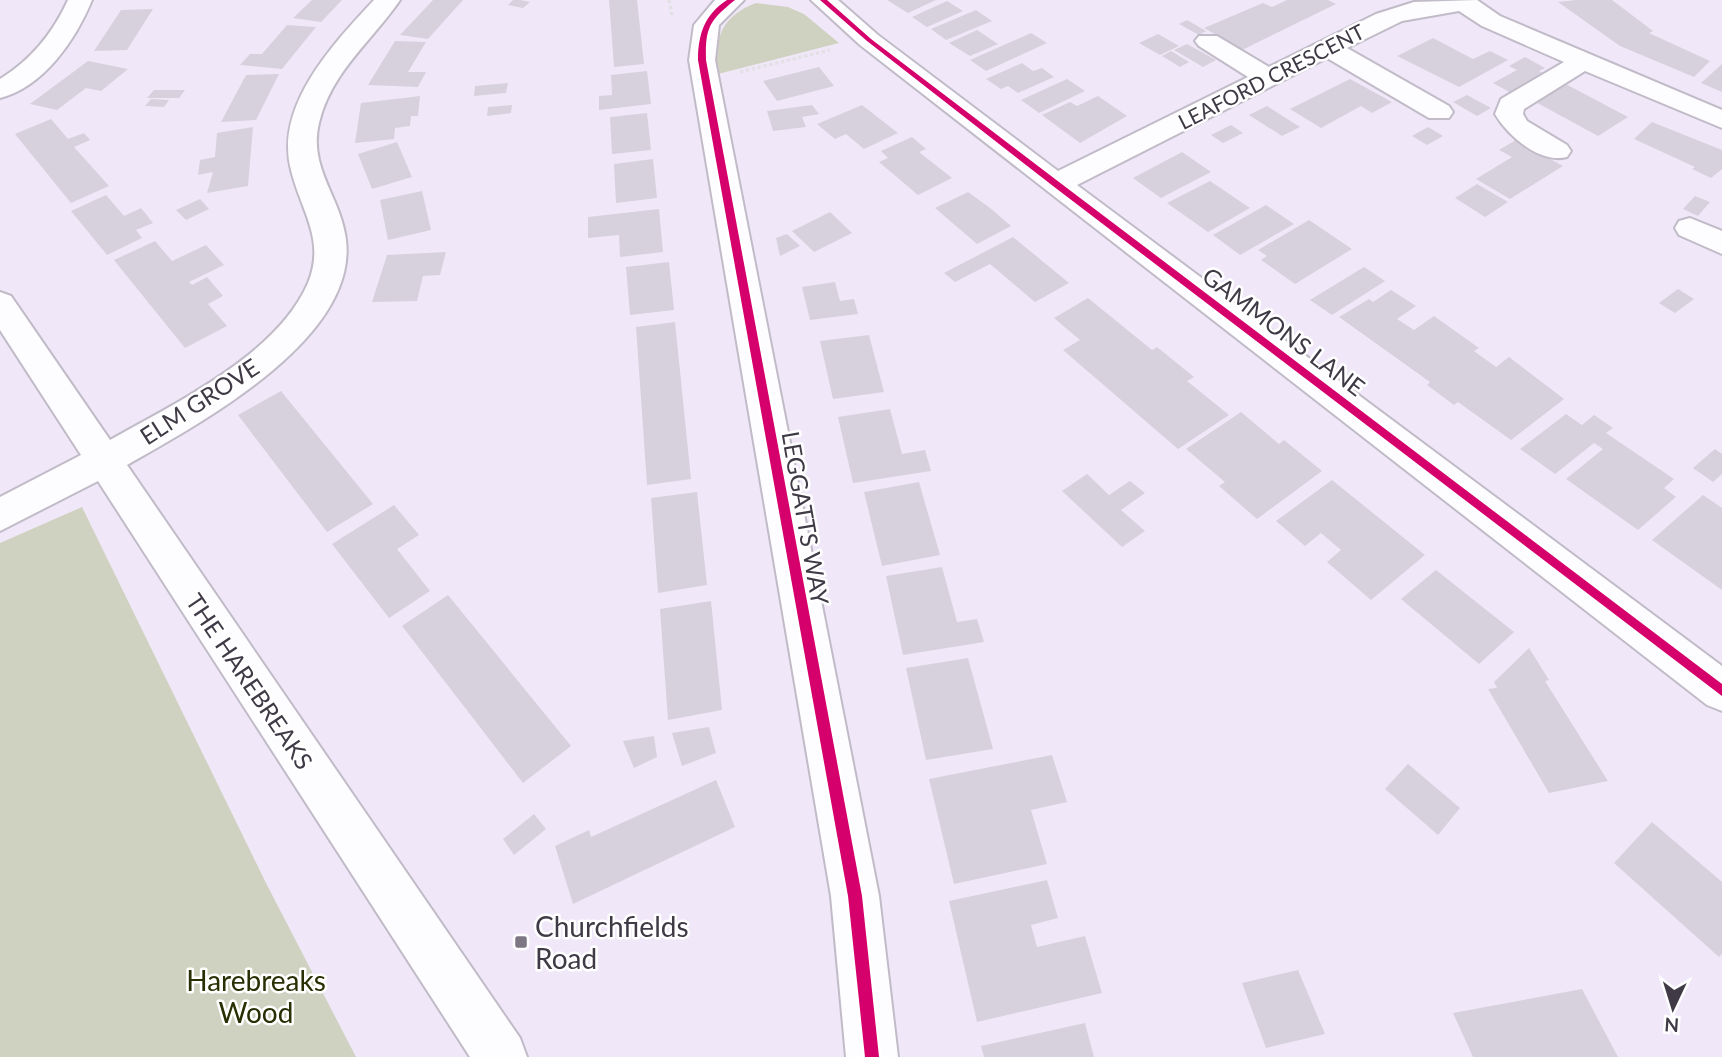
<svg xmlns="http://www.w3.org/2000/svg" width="1722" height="1057" font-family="Lato,sans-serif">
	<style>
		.green { fill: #d0d2c1 }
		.building { fill: #d7d0dd }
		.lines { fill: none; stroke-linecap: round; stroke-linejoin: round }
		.minor-casing { stroke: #c1bbc8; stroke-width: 4 }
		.path { stroke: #e3e1e5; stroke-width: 3.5; stroke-dasharray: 3.5 2.5; stroke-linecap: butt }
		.minor { fill: #fdfcfe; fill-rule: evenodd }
		.cycleway-casing { stroke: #fff; stroke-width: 5 }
		.cycleway { fill: #d6006c; fill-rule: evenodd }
		.poi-dot { fill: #7d7784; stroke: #fff; stroke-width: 2.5 }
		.labels { text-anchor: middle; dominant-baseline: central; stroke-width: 5; stroke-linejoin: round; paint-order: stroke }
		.far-street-label { font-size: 21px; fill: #3f3a45; stroke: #fff }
		.street-label { font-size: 24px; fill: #3f3a45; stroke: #fff }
		.near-poi-label { font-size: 28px; fill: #3f3a45; stroke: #fff; text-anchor: start }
		.near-park-label { font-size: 28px; fill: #282f02; stroke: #fff }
	</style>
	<rect width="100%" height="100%" fill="#f0e8f8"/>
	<g class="green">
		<path d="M756 3 788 7 804 14 839 43 718 74C713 40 721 16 756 3Z"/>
		<polygon points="82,507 266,883 356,1057 0,1057 0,543"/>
	</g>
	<g class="building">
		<polygon points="312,0 342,0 321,22 293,18"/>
		<polygon points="433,0 463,0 428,39 400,35"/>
		<polygon points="513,0 520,0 530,2 523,8 508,5"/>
		<polygon points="609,0 637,0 644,64 614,67"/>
		<polygon points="887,0 936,0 908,13"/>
		<polygon points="1287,0 1328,0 1336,4 1242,50 1204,28 1263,3 1272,7"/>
		<polygon points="1576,0 1612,0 1653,31 1649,33 1710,61 1694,77 1620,46 1558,2"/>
		<polygon points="947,1 963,11 927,27 912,17"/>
		<polygon points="153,9 127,50 94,51 121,10"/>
		<polygon points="976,10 992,21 946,40 931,29"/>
		<polygon points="1187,20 1206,31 1199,35 1179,24"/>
		<polygon points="287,25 316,27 282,69 240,65 250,54 262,54"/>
		<polygon points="977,30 998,44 970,56 949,43"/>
		<polygon points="1031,33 1047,43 986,71 970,60"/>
		<polygon points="1158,34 1179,46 1160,55 1139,43"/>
		<polygon points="1433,38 1473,59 1490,51 1508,60 1459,87 1397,56"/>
		<polygon points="395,41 426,42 408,72 426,72 418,87 368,85"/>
		<polygon points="1187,44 1216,60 1203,67 1174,50"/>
		<polygon points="1171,51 1189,62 1180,67 1162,56"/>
		<polygon points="1525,57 1545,68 1539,71 1547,75 1513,94 1493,83 1517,70 1509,66"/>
		<polygon points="88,61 128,69 101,91 86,88 57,110 30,104"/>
		<polygon points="1022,63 1033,71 1042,68 1054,77 1018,93 1008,86 1001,89 986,79"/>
		<polygon points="1722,64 1722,92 1701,83"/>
		<polygon points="819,67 834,86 777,101 763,81"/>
		<polygon points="647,71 651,104 599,110 599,96 612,95 611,75"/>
		<polygon points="279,74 256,120 221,122 246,75"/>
		<polygon points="1067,79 1085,91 1039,113 1021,100"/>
		<polygon points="1350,79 1392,102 1372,113 1361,106 1321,128 1290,109"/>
		<polygon points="1560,81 1628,117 1598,136 1530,99"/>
		<polygon points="508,83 506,93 474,96 475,86"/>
		<polygon points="154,90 185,90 179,98 147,98"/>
		<polygon points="1467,95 1491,108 1477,116 1453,102"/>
		<polygon points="420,96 418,116 411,116 410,126 395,128 394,139 355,143 361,103"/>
		<polygon points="1098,96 1127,116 1080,143 1042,115 1070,102 1077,106"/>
		<polygon points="151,99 169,100 164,107 145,106"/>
		<polygon points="512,105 511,113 487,116 488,107"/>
		<polygon points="812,105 819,114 802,117 806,127 773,131 767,111"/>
		<polygon points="862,105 898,133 864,149 846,134 835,139 817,124"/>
		<polygon points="1267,106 1300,127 1282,136 1249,115"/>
		<polygon points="647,113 651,150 612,154 610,117"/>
		<polygon points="51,119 68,139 84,133 90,140 74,147 109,186 71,203 15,134"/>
		<polygon points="1652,122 1722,150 1722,169 1711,178 1692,169 1695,167 1634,139"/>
		<polygon points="1231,125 1243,133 1223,143 1211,135"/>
		<polygon points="253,127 248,186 207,193 213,172 198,175 200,160 215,157 217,133"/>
		<polygon points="1428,127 1443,136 1427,145 1412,136"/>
		<polygon points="912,137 926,149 919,152 952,178 918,195 879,162 888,158 881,151"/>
		<polygon points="1516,140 1563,166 1510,199 1476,179 1512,157 1499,150"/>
		<polygon points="397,142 412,177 372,189 358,154"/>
		<polygon points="1182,152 1211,172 1161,198 1133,178"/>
		<polygon points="653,159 657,198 616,203 614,164"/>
		<polygon points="1210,181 1250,208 1208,232 1167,203"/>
		<polygon points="1477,184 1508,202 1485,217 1455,198"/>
		<polygon points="422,191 431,230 388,240 380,200"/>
		<polygon points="968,192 990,208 1011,226 977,244 935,208"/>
		<polygon points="106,195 124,216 141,208 153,223 136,230 142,238 107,255 71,211"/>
		<polygon points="1695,196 1710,202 1698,216 1683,209"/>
		<polygon points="200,199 209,209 186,220 176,210"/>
		<polygon points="1266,205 1294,224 1240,255 1213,235"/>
		<polygon points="659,209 663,252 620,257 619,235 588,238 588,217"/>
		<polygon points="830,212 852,233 814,252 792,231"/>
		<polygon points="1309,220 1352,249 1295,284 1261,260 1267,256 1258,250"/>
		<polygon points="787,234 800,246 780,256 776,238"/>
		<polygon points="1013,237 1069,283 1035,302 990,264 955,282 944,273"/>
		<polygon points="155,241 172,261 206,245 224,265 189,282 192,285 207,277 223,296 208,304 227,326 185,348 114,260"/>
		<polygon points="446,252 440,275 423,276 417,301 372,302 387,255"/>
		<polygon points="669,262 674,310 630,315 626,267"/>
		<polygon points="1364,267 1385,281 1332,315 1310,300"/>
		<polygon points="835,282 840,301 854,299 858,314 810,320 802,287"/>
		<polygon points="1678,289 1694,299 1675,313 1659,303"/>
		<polygon points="1391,290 1416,306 1397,319 1414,330 1434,316 1479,348 1474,351 1496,367 1509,357 1564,399 1511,440 1458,402 1454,405 1427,385 1430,382 1339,317 1369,299 1373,302"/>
		<polygon points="1088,298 1152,350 1157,347 1194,377 1187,381 1229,415 1178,449 1063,350 1080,340 1054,318"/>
		<polygon points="675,322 691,479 647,485 636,327"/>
		<polygon points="869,335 884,392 833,399 820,341"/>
		<polygon points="281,391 373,504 327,532 238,415"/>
		<polygon points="890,409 902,454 925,450 931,471 853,483 838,417"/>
		<polygon points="1241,412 1279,444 1284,440 1322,471 1257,519 1219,486 1225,482 1186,449"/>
		<polygon points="1566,414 1582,425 1594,415 1613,428 1606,433 1674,479 1664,488 1676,497 1638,530 1566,479 1603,449 1594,443 1555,474 1520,449"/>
		<polygon points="1715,449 1722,454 1722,474 1713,482 1693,468"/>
		<polygon points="1087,474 1109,495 1130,481 1145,493 1121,510 1145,531 1122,547 1062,491"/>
		<polygon points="1332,480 1425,555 1371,600 1327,562 1341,550 1321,533 1305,546 1276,521"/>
		<polygon points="919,482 940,555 882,566 864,492"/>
		<polygon points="697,492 707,585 658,593 651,498"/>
		<polygon points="1703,495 1722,508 1722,590 1652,540"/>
		<polygon points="394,505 419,535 397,549 430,591 389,618 332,544"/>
		<polygon points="942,567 957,622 977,619 984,642 903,655 886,576"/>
		<polygon points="1436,570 1514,632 1479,664 1401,599"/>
		<polygon points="448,595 571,746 523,783 402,626"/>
		<polygon points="711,601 722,710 668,720 660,609"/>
		<polygon points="1529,648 1549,680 1545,681 1608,781 1549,793 1488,689 1497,688 1494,682"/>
		<polygon points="968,658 993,749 926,760 906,668"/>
		<polygon points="709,727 716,753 682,766 672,733"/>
		<polygon points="654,736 657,757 634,768 623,741"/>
		<polygon points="1052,755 1067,802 1031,810 1047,864 954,884 929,779"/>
		<polygon points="1408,764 1460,808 1438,835 1385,789"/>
		<polygon points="716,780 735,827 573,904 555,846 589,830 591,837"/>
		<polygon points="534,814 546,829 514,855 503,839"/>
		<polygon points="1652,822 1722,882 1722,954 1719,957 1614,863"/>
		<polygon points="1047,880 1058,918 1031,925 1037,947 1085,936 1102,993 977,1022 949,901"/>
		<polygon points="1298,970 1325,1034 1266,1048 1242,983"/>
		<polygon points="1582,989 1618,1057 1473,1057 1453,1013"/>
		<polygon points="1085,1023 1094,1057 984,1057 981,1046"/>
	</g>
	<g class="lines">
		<defs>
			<g id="minor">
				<path d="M68 0H92C76 39 44 87 0 98V79C31 60 53 33 68 0Z"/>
				<path d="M374 0H400C372 41 331 72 319 123 308 168 341 197 346 240 358 339 199 424 127 465L520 1038 527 1057H470L98 481 0 531V497L81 455 0 330V292L11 296 110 440C175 403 277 355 308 283 326 240 301 211 291 170 274 106 334 43 374 0Z"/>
				<polygon points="715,0 744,0 719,25 715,60 879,896 898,1057 846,1057 831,896 689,60 694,25"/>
				<path d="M811 0H838L878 35 1058 171 1248 77 1199 46 1195 41 1199 36H1217L1269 67 1376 14 1414 2 1477 0 1500 16 1722 110V128L1585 71 1524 109 1523 114 1527 121 1567 145 1571 151 1567 157C1540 164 1508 136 1495 114L1501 99 1564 62 1482 26 1459 11 1402 21 1347 48 1449 106 1453 112 1449 118H1429L1327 58 1077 185 1722 666V711L1707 705 860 45Z"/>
				<polygon points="1690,218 1722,231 1722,254 1679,235 1675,228 1679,221"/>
			</g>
		</defs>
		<use href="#minor" class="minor-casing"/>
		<g class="path">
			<polyline points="669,0 672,16"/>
			<polyline points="740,72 830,50"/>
		</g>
		<use href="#minor" class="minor"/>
		<defs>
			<g id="cycleway">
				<path d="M727 0H735C710 20 705 27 706 60L862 896 879 1057H865L848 896 698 60C698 34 705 14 727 0Z"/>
				<polygon points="820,0 827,0 871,39 1059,182 1722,684 1722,696 1053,186 867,41"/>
			</g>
		</defs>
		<use href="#cycleway" class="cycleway-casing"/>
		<use href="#cycleway" class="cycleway"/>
	</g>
	<rect class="poi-dot" x="514" y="935" width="14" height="14" rx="3.5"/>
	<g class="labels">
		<g class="far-street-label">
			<text transform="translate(1271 76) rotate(-27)">LEAFORD CRESCENT</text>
		</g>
		<g class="street-label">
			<text transform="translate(1284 331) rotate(37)">GAMMONS LANE</text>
			<text transform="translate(199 401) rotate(-33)">ELM GROVE</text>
			<text transform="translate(806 518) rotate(80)">LEGGATTS WAY</text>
			<text transform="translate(250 681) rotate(56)">THE HAREBREAKS</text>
		</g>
		<g class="near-poi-label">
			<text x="535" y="926">Churchfields<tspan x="535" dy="32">Road</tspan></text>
		</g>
		<g class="near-park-label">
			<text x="256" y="980">Harebreaks<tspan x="256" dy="32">Wood</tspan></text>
		</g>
	</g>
	<g transform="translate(1673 1008) rotate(184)" stroke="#ffffff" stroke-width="5" paint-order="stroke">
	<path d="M0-5L12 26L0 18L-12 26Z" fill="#3f3a45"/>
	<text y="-10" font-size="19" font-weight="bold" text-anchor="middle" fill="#3f3a45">N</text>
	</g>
</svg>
